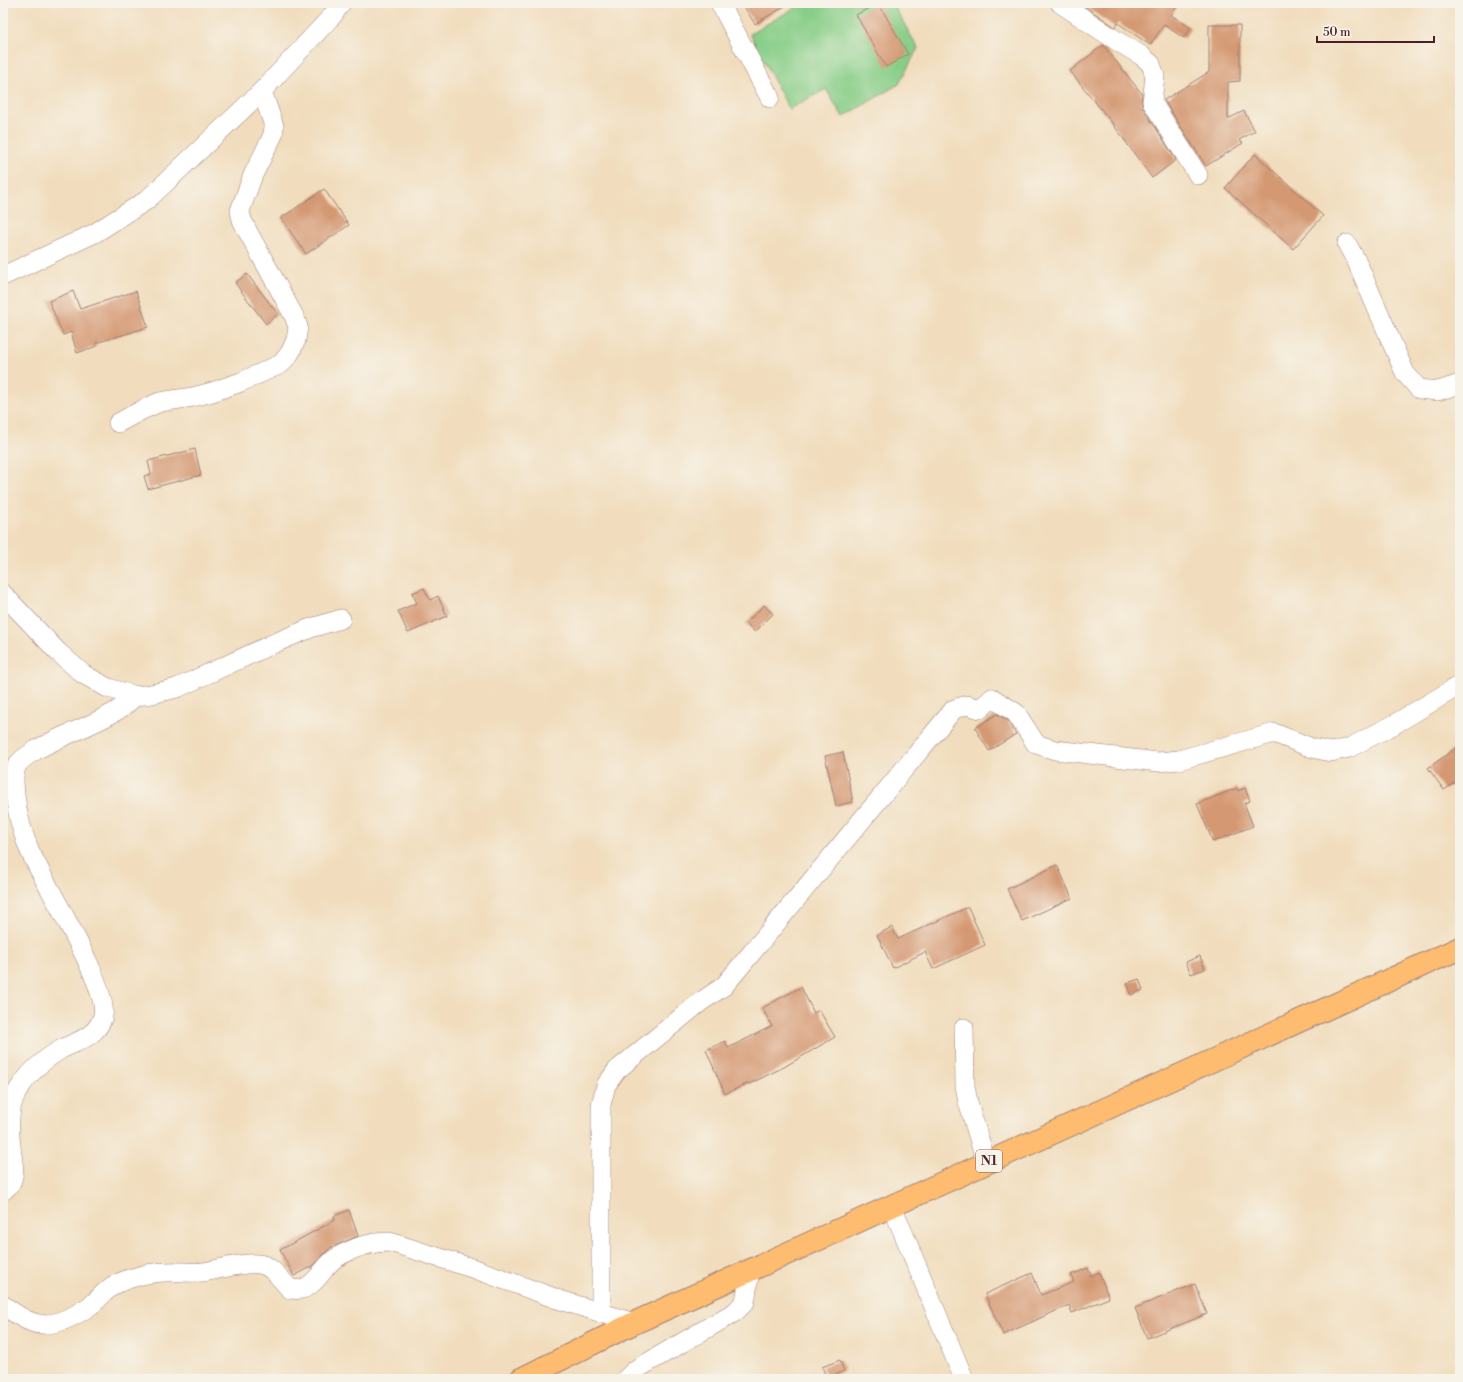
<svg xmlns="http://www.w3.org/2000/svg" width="1463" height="1382" font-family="'Libre Bodoni',serif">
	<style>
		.green { fill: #88ce88; stroke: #69765a }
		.building { fill: #d49872 }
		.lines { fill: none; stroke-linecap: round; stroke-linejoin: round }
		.minor-casing { stroke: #9e7e74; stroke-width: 20 }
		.highway-casing { stroke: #9e7e74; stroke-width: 24 }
		.minor { stroke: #fff; stroke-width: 19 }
		.highway { stroke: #fdbc70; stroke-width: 22 }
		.labels { text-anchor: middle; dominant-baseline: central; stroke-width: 4; stroke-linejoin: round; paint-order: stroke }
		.shield { fill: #f7f3e8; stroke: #7e5f64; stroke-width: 1 }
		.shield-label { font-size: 13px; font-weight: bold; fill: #4a1f2b }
	</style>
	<rect width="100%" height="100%" fill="#f7f3e8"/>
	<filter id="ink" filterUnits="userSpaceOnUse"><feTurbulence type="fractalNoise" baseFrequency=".025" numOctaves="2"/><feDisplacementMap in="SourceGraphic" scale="8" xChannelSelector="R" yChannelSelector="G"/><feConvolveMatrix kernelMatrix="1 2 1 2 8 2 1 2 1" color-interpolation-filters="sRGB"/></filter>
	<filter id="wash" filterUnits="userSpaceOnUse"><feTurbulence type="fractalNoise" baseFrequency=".012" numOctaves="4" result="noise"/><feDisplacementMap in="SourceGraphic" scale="16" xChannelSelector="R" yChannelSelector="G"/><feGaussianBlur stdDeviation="0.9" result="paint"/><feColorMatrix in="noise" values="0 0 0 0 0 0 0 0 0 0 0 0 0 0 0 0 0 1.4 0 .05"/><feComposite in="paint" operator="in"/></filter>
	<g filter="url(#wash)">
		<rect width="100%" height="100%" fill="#f1ddbd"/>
		<polygon class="green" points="803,3 892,3 918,48 899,84 843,117 826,89 789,109 750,34"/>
		<g id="blocks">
			<g class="building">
				<polygon points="742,3 790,3 755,24"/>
				<polygon points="878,3 908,54 886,67 856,15"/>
				<polygon points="1085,3 1180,3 1171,15 1191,28 1184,38 1164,25 1150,45 1118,23 1115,27 1083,5"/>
				<polygon points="1209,25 1240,25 1240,81 1228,82 1228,119 1244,111 1255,131 1239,140 1243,143 1206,166 1164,100 1209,72"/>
				<polygon points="1103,45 1142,94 1141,101 1143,108 1176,160 1152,178 1113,124 1070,71"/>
				<polygon points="1255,154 1323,216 1293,249 1225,188"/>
				<polygon points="324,189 349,225 306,254 281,218"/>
				<polygon points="247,274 278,314 266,324 235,283"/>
				<polygon points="73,291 80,309 136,291 148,327 96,343 97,346 77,353 71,332 63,335 49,301"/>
				<polygon points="195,449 201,475 148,489 144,476 151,474 148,461"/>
				<polygon points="424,588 430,600 438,596 447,616 408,633 398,611 417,603 412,593"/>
				<polygon points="764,605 773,614 755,632 746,623"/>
				<polygon points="997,714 1008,721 1016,734 989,751 975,728"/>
				<polygon points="1460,745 1460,779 1444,790 1428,768"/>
				<polygon points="843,752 853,802 836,806 825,756"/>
				<polygon points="1237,788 1238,791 1245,788 1250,801 1244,803 1253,826 1213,842 1197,804"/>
				<polygon points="1057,865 1072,898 1022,921 1007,889"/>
				<polygon points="968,907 985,945 933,969 925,952 893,968 877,935 892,927 898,939"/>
				<polygon points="1200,956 1205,969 1191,974 1186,962"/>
				<polygon points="1139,979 1143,990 1131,995 1127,983"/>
				<polygon points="801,987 814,1013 819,1010 835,1037 784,1067 749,1084 749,1083 725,1094 706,1050 725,1041 728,1048 772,1026 762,1008"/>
				<polygon points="349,1210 358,1236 330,1248 324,1254 313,1266 294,1276 280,1250 335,1220 334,1216"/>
				<polygon points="1088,1268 1091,1276 1099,1272 1109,1298 1072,1313 1069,1305 1003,1335 985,1294 1032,1273 1041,1295 1074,1282 1071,1275"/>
				<polygon points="1195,1284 1207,1314 1147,1338 1135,1308"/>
				<polygon points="840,1360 844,1371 827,1378 822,1367"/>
			</g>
		</g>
	</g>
	<g filter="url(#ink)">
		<use href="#blocks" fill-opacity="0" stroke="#9e7e74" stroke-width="1"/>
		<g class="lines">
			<defs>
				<g id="minor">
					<polyline points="720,3 770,98"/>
					<polyline points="1060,3 1117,41 1142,56 1151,64 1155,76 1152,102 1198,175"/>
					<polyline points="1347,244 1357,262 1405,373 1419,389 1438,391 1460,384"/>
					<polyline points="3,276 95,233 147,200 262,91 333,15 341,3"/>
					<polyline points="118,423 142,410 160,402 193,397 212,392 241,382 281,364 290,353 296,340 298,327 294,316 248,232 242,220 240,211 253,175 273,135 274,126 262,91"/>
					<polyline points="3,594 58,652 83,674 108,688 136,696 152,694 177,688 277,642 311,628 341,619"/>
					<polyline points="964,1028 965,1086 968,1102 986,1162"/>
					<path d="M3 1191C5 1189 8 1187 10 1184 16 1175 13 1163 12 1154 9 1134 7 1109 17 1092 27 1075 43 1060 60 1050 76 1041 97 1038 103 1016 110 987 43 882 29 849 22 832 17 813 15 794 14 784 12 772 18 764 22 758 30 754 36 750 62 735 92 726 118 710 124 706 130 701 136 696"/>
					<polyline points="892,1206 964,1379"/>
					<path d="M3 1305C11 1311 25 1320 34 1323 53 1328 76 1316 91 1305 100 1298 106 1289 116 1284 131 1277 151 1272 166 1272 178 1271 191 1273 203 1272 219 1270 251 1259 266 1266 275 1270 282 1281 290 1289 293 1289 298 1290 302 1289 317 1285 323 1266 336 1258 352 1248 371 1242 390 1242L478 1270 557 1299 634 1323"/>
					<polyline points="601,1313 601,1105 606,1085 617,1070 699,1003 724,986 954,709 967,705 980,709 992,698 1016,713 1036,744 1055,750 1158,762 1179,760 1274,733 1312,748 1331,752 1349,748 1393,725 1460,685"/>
					<polyline points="626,1379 635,1370 735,1312 745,1302 750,1271"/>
				</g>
				<polyline id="highway" points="521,1379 634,1323 1460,948"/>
			</defs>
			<use href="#minor" class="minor-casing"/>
			<use href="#highway" class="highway-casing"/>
			<use href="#minor" class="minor"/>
			<use href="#highway" class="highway"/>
		</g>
	</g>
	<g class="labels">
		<rect class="shield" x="976" y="1150" width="26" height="22" rx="3"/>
		<g class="shield-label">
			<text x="989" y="1161">N1</text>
		</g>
	</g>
	<rect width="1463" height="1382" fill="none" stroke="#f7f3e8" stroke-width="16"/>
	<path d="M1317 36v6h117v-6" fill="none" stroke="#4a1f2b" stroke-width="2"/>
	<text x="1323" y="36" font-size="12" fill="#4a1f2b" stroke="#f7f3e8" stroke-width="3" paint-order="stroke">50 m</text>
</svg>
